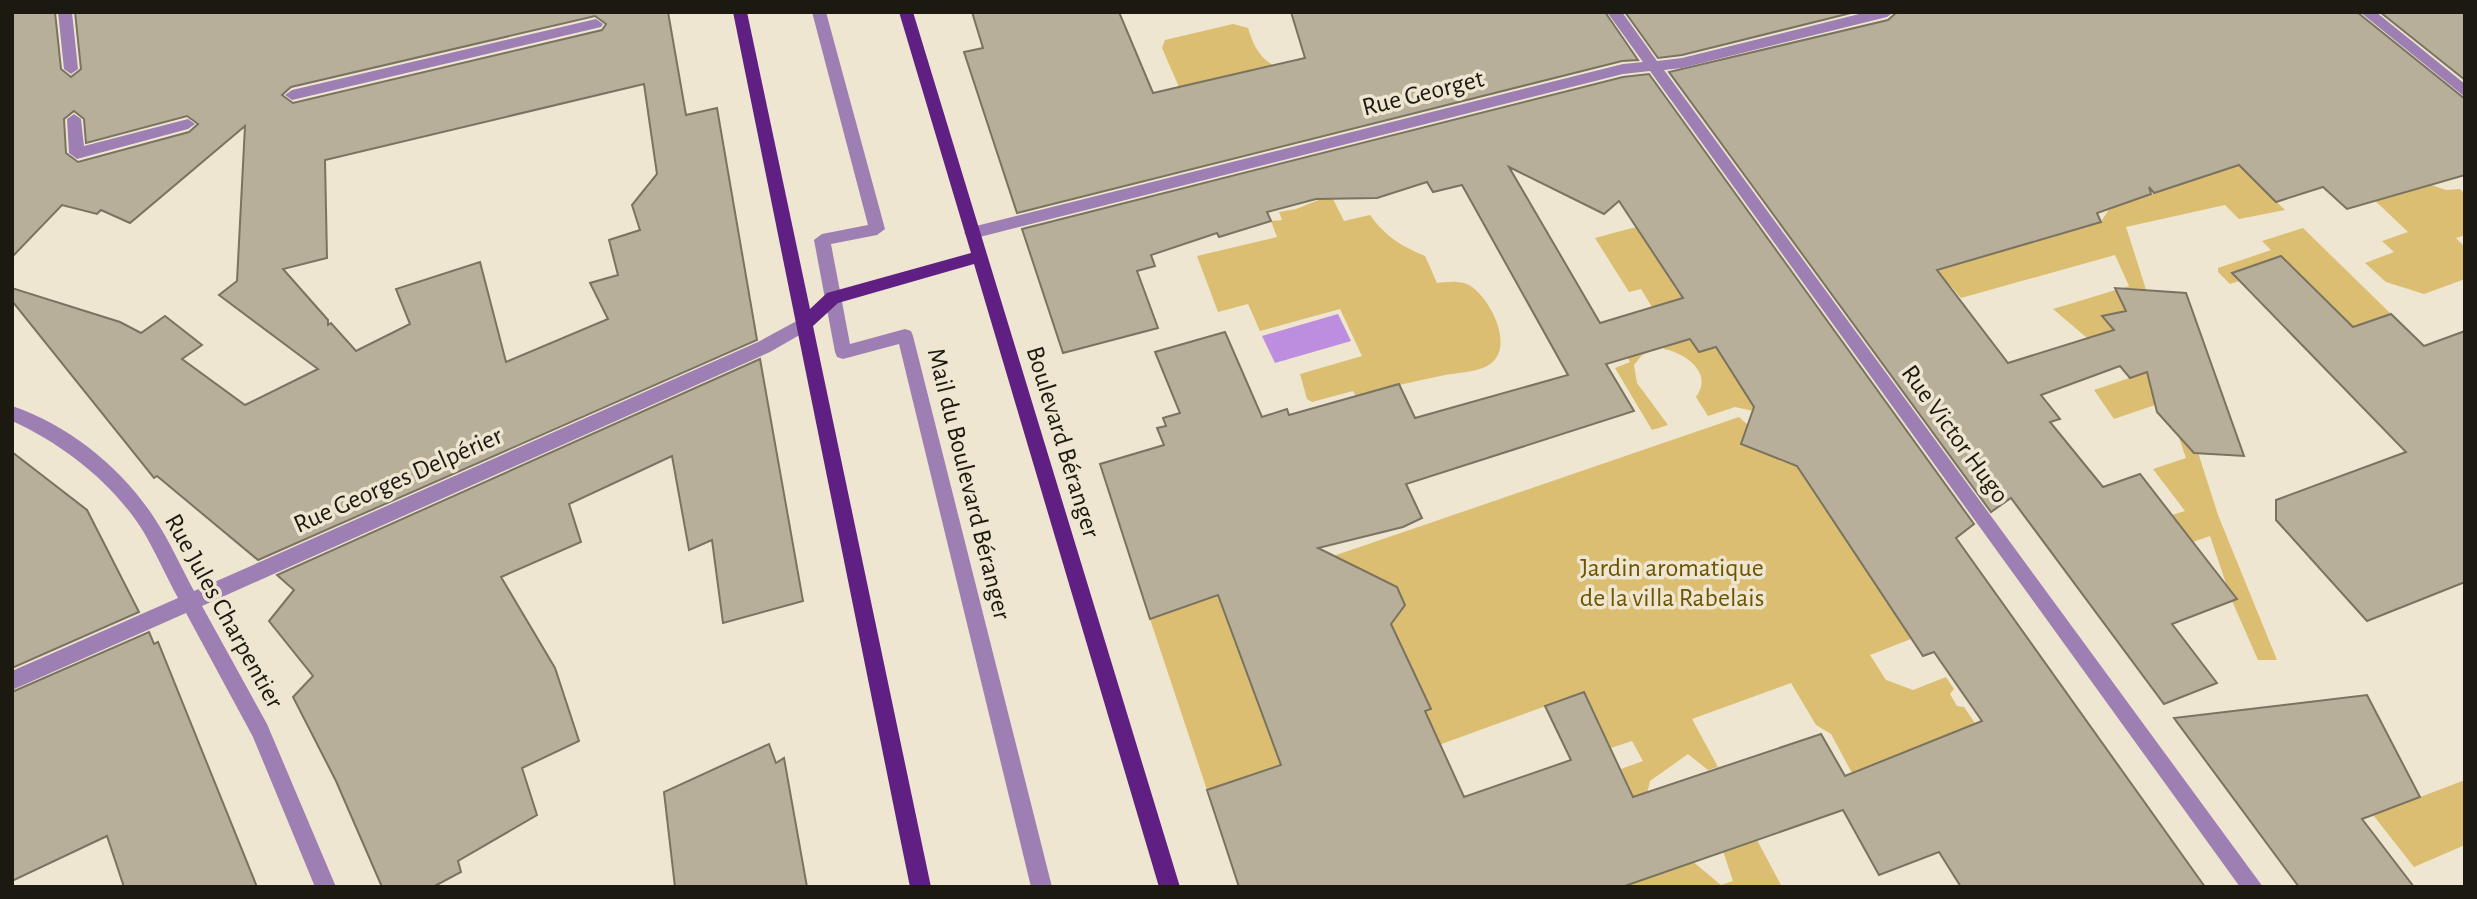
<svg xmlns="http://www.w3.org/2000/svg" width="2477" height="899" font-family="'Alegreya Sans',sans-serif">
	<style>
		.green { fill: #dbbe71 }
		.water { fill: #bd8de0 }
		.building { fill: #b7af9a; stroke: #7a735f; stroke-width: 2; fill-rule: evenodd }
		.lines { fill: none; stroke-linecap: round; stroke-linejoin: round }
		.lane { fill: #9d7fb4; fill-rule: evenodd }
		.street { fill: #9d7fb4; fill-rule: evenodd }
		.primary { fill: #602083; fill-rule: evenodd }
		.labels { text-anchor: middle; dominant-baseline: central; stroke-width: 7; stroke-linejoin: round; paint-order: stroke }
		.street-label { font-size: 26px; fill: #1c1911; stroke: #eee6d0 }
		.park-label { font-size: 26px; fill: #6d5400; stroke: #eee6d0 }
	</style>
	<rect width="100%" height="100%" fill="#eee6d0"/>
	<g class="green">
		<path d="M1233 24 1248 28C1253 44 1258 56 1273 65L1179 87 1162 48 1165 40Z"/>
		<path d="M2239 165 2285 210 2239 219 2225 205 2126 227 2218 515 2277 660H2258L2232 601 2210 536 2190 543 2172 515 2185 511 2153 469 2186 458C2170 411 2152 350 2120 312L2102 316 2114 330 2087 338 2053 309 2129 286 2115 255 1961 298 1949 284 1939 286 1928 272 2100 223 2110 208Z"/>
		<polygon points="2408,177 2446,190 2460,189 2465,194 2465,235 2456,238 2465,247 2465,279 2424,294 2386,282 2365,263 2394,252 2382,241 2408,232 2365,191"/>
		<path d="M1331 195 1344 221 1370 215C1385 236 1401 246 1425 256L1437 283C1447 282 1460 280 1469 285 1491 298 1517 350 1487 366 1476 372 1457 373 1445 375 1415 381 1386 388 1356 396L1353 391 1312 402 1307 399 1300 374 1362 356 1340 309 1260 331 1248 304 1218 312 1197 256 1277 237 1271 221 1282 220 1279 212 1296 209Z"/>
		<polygon points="1636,227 1683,298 1668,303 1667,332 1641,289 1629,292 1595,238"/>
		<polygon points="2303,228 2391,314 2373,321 2459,432 2281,256 2233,272 2240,281 2230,284 2218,272 2218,268 2271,250 2262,241"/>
		<path d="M1688 335 1699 352 1716 347 1758 412 1735 407 1708 416 1696 397C1714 374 1686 353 1664 349L1661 343Z"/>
		<polygon points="1619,343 1651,351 1642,355 1634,365 1637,383 1668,425 1652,430 1615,368 1630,362"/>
		<polygon points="2147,372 2155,405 2114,419 2094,390"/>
		<polygon points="1739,417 1748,425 1778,437 1911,639 1870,655 1886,680 1913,690 1946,677 1954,689 1950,694 1957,706 1964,707 1977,726 1852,773 1831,734 1816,725 1791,683 1692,719 1718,767 1708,770 1688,754 1650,781 1647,794 1685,855 1721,885 1733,881 1723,851 1757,840 1782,887 1629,887 1625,884 1670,855 1634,797 1621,769 1643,761 1632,741 1611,748 1584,692 1395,761 1265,780 1254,774 1207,790 1150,619"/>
		<polygon points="2465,780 2465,845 2414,867 2373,815"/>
	</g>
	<polygon class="water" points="1338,314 1351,341 1275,363 1262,336"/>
	<g class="building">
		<path d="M12 12H55L61 69 71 77 81 69 75 12H668L686 115 717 108 757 340 258 560 157 476 154 478 12 301V288L120 322 141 333 165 316 202 345 182 359 245 405 318 369 219 295 237 281 245 126 130 223 101 210 97 214 62 205 12 257ZM595 16 606 24 602 30 293 103 282 95 291 87ZM644 84 657 174 632 205 640 230 609 240 618 275 590 283 608 319 506 362 480 262 396 289 410 324 356 351 331 323 328 325V320L283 269 327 258 325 160ZM74 111 84 119 86 143 187 116 198 124 189 132 78 162 66 153 64 119Z"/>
		<polygon points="972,12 1119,12 1153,93 1305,58 1291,12 1605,12 1638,60 1622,61 1017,213 964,52 983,48"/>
		<polygon points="1625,12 1855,12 1682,55 1658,58"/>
		<polygon points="1897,12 2357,12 2465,99 2465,175 2347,209 2323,187 2276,202 2239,165 2154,193 2149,187 2151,194 2097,213 2101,222 1937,270 2008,363 2114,330 2102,316 2126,311 2115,288 2186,293 2244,456 2194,453 2157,412 2147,372 2130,378 2120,366 2041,395 2060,419 2050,422 2103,487 2140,474 2237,599 2172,624 2217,683 2164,704 2011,498 1991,512 1669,72 1888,20"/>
		<polygon points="2380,12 2465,12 2465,80"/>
		<path d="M1649 74 1974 524 1956 538 2205 887H1961L1939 852 1879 875 1843 810 1622 887H1239L1207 790 1281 765 1218 595 1150 619 1100 464 1164 445 1157 428 1166 426 1163 418 1180 413 1155 352 1225 332 1262 417 1287 409 1289 415 1399 384 1415 418 1568 375 1462 185 1433 192 1427 182 1377 198 1316 199 1267 212 1271 221 1219 237 1217 233 1151 255 1155 266 1137 271 1158 328 1063 353 1022 229 1623 77ZM1509 167 1604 214 1619 201 1683 298 1600 323ZM1690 339 1699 352 1716 347 1754 407 1741 444 1797 466 1923 656 1934 652 1982 721 1845 776 1821 734 1633 797 1584 692 1545 706 1571 760 1464 797 1425 711 1431 709 1391 624 1405 605 1397 587 1318 548 1403 527 1422 518 1406 484 1634 411 1606 364Z"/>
		<polygon points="2281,256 2353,327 2391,314 2424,346 2465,331 2465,582 2367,621 2276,520 2276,500 2406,452 2232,273"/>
		<polygon points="760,359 803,601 723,623 712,540 689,550 672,456 569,504 581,542 501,577 555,668 579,741 522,768 537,815 458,861 461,872 433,887 382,887 336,781 293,697 313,676 269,621 294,590 277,575"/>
		<polygon points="12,452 87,510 139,612 12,668"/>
		<polygon points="149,632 154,644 158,642 257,887 124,887 107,836 12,881 12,692"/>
		<polygon points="2367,695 2420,797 2362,819 2414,887 2299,887 2174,718"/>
		<polygon points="769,744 776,763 784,758 807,887 675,887 664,792"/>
	</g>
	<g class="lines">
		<g class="lane">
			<polygon points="58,12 72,12 78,69 71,74 64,69"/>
			<polygon points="596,19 603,24 601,27 292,100 285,95 292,90"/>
			<polygon points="74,114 81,119 84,146 188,119 195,124 188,129 77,159 69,153 67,119"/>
		</g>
		<g class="street">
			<polygon points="812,12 826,12 885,229 877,235 831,244 850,344 905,329 911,331 913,336 1052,887 1031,887 899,344 843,359 837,357 835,352 814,240 822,234 868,225"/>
			<polygon points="1607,12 1622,12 1657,61 1682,58 1867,12 1894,12 1887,17 1682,68 1664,70 2263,887 2240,887 1650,71 1623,74 972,239 964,233 972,227 1623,64 1643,62"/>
			<polygon points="2360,12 2376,12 2465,84 2465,97"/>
			<path d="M804 317 810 319 812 324 810 329 770 352 202 606 267 724 336 887H315L253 737 186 613 12 690V671L178 598C166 576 156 553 143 531 113 483 63 444 12 421V406C69 425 123 469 155 519 170 542 181 567 194 591L758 342Z"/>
		</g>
		<polygon class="primary" points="733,12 747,12 810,309 827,293 971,253 899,12 913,12 1180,887 1159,887 974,264 838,303 813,326 931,887 910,887"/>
	</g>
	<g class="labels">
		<g class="street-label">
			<text transform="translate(1423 93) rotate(-14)">Rue Georget</text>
			<text transform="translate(1955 434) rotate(54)">Rue Victor Hugo</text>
			<text transform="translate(1063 442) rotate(73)">Boulevard Béranger</text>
			<text transform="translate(398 480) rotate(-24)">Rue Georges Delpérier</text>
			<text transform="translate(969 484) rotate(76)">Mail du Boulevard Béranger</text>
			<text transform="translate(224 611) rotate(61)">Rue Jules Charpentier</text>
		</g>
		<g class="park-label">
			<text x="1672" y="568">Jardin aromatique<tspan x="1672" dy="30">de la villa Rabelais</tspan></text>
		</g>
	</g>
	<rect width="2477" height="899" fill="none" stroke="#1c1911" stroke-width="28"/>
</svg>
